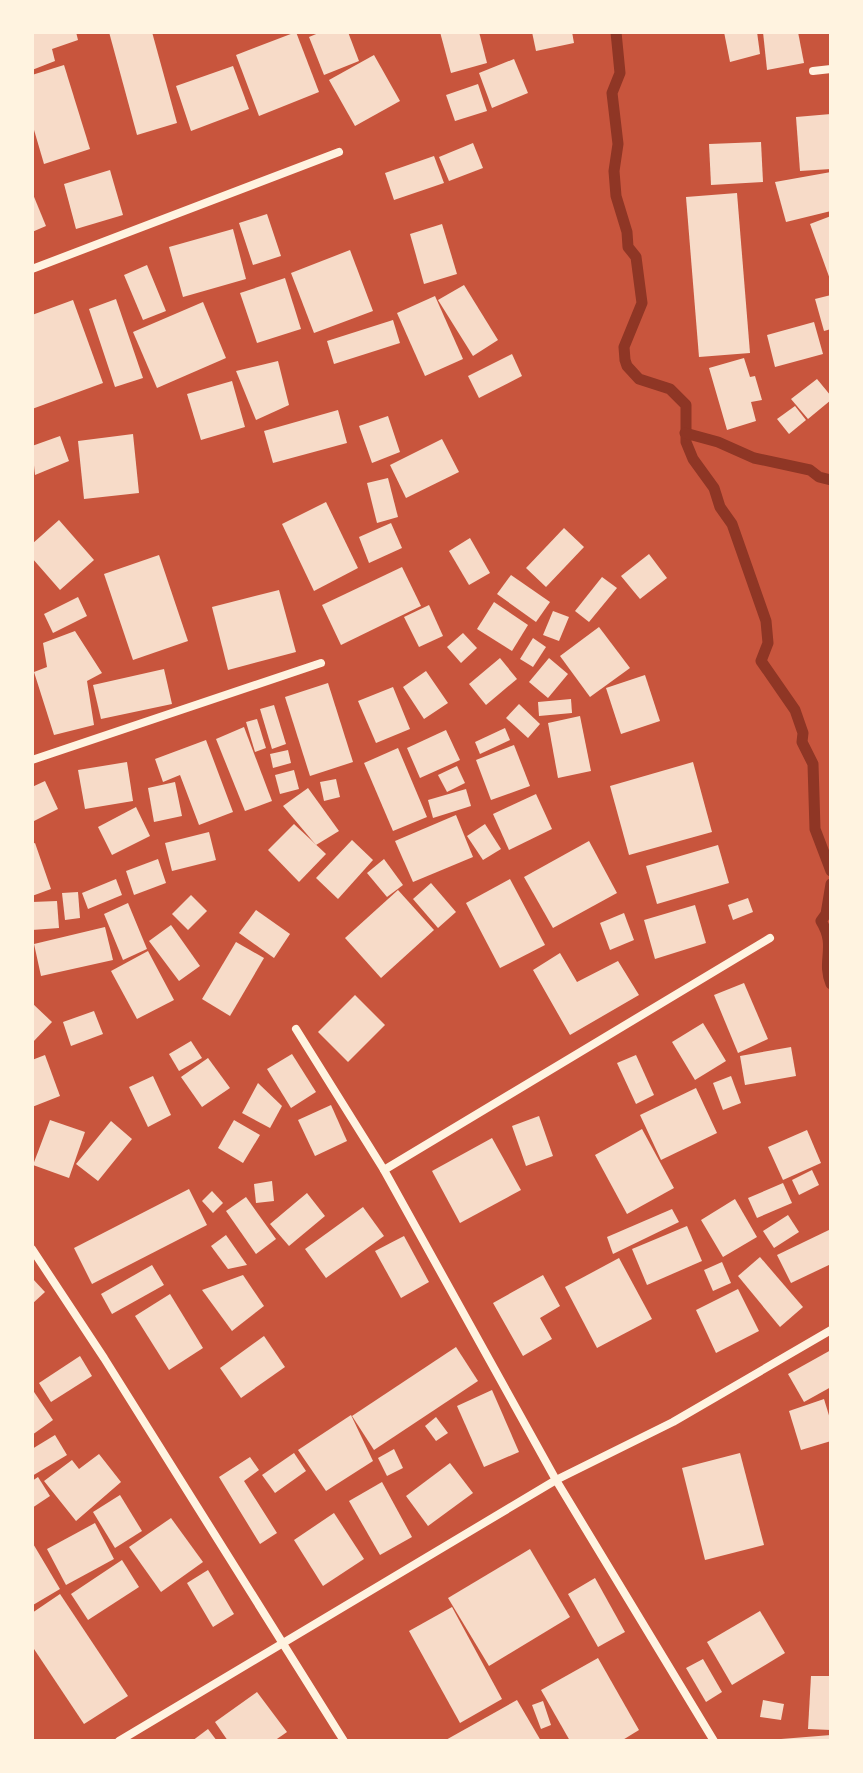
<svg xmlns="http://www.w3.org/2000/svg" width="863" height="1773" font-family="Signika,sans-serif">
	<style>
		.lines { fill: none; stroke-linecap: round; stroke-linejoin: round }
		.stream { stroke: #8f3625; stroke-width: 11 }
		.building { fill: #f7dbc8 }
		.minor { stroke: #fff3e0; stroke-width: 8 }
	</style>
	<rect width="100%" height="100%" fill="#c8553d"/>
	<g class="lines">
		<g class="stream">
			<polyline points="616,32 620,73 612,93 618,144 614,171 616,196 627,232 628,247 636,257 642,303 624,347 625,360 627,366 639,379 670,389 686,405 686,442 693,459 714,488 720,507 732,524 766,621 768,643 761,661 795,710 803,733 802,742 813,764 815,829 831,871"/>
			<polyline points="685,433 718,442 754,458 810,470 819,477 831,480"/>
			<path d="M831 884 826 914 821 921C837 947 821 960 831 984"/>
		</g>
	</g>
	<g class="building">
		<polygon points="32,32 76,32 78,40 52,49 55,61 32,70"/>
		<polygon points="109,32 152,32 177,123 137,135"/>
		<polygon points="296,32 319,92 259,116 236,55"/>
		<polygon points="321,32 348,32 359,61 324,75 309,37"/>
		<polygon points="440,32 479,32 487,63 451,73"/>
		<polygon points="532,32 572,32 574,43 536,51"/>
		<polygon points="724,32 757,32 760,54 730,62"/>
		<polygon points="763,32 798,32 804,63 767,70"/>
		<polygon points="374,55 400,101 355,126 329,80"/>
		<polygon points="514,59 528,93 492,108 479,73"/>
		<polygon points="64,65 90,149 44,164 32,123 32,75"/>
		<polygon points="233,66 249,109 191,131 176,86"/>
		<polygon points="478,84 487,111 455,121 446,95"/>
		<polygon points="831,114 831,169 800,171 796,117"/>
		<polygon points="761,142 763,182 711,185 709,144"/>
		<polygon points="473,143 483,168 449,181 439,157"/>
		<polygon points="434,156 444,183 394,200 385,173"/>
		<polygon points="110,170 123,215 76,229 64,184"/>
		<polygon points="831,172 831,211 786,222 775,182"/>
		<polygon points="32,192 46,226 32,232"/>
		<polygon points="737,193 750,353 699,357 686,197"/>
		<polygon points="267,214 281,256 253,265 239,223"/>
		<polygon points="831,216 831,282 810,224"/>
		<polygon points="442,224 457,274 424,284 410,234"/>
		<polygon points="233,229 246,279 183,297 169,247"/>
		<polygon points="350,250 373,311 314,333 291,273"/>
		<polygon points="147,265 166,311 143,320 124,275"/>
		<polygon points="285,278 301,329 257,343 240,293"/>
		<polygon points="464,285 498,340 473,356 438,300"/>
		<polygon points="831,295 831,329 824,331 815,299"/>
		<polygon points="435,296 463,359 425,376 397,313"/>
		<polygon points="116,299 143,378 115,387 89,309"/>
		<polygon points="73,300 103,383 32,409 32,315"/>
		<polygon points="203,302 226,358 157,388 133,332"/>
		<polygon points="393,320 400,343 334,364 327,341"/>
		<polygon points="814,322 823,354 775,367 767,335"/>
		<polygon points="512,354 522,376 479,398 468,376"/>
		<polygon points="744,358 750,377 755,376 762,400 751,402 756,421 727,430 709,368"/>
		<polygon points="278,361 289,405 256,420 236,371"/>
		<polygon points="817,379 831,396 831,400 808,419 791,399"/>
		<polygon points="232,381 245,427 201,440 187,394"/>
		<polygon points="795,406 806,420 789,434 777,419"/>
		<polygon points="338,410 347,443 273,463 264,431"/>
		<polygon points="388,416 400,452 372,463 359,426"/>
		<polygon points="133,434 139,493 84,499 78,441"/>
		<polygon points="60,436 69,461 35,475 32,446"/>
		<polygon points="442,439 459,472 406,498 390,465"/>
		<polygon points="388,478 398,517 377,523 367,483"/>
		<polygon points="326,502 358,568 314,591 282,524"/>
		<polygon points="59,520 94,560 60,590 32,558 32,544"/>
		<polygon points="391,523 402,548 369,563 359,537"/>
		<polygon points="564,528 584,547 546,587 526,568"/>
		<polygon points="470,538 490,573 469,585 449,551"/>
		<polygon points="649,554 667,578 640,599 621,576"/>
		<polygon points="159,555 188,641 133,660 104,574"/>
		<polygon points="402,567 421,606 341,645 322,605"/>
		<polygon points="511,575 550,602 536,622 497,594"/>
		<polygon points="602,577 617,588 589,622 575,611"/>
		<polygon points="279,590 296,652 228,670 212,607"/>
		<polygon points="78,597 87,616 53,633 44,614"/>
		<polygon points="494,602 528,625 512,651 477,629"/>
		<polygon points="429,605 443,636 419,647 404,617"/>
		<polygon points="553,611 569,617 559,641 543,635"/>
		<polygon points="599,627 630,668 590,697 560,656"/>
		<polygon points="75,631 102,673 87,681 94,725 54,735 34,672 47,667 43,643"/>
		<polygon points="463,633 477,648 461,663 447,647"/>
		<polygon points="533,638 546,647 533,667 520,659"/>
		<polygon points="500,658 517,679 486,705 469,684"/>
		<polygon points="549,658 568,674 548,698 529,682"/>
		<polygon points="164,669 172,704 101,719 93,685"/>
		<polygon points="426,671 448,703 424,719 403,687"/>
		<polygon points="645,675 660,721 621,734 606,688"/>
		<polygon points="328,683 353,762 310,776 285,697"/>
		<polygon points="393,687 410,729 376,743 358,701"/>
		<polygon points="571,699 572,713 539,716 538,702"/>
		<polygon points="519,704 540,724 528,738 506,718"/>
		<polygon points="274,705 286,744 272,749 260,709"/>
		<polygon points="580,716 591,771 558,778 548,723"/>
		<polygon points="257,719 266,748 255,752 246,722"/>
		<polygon points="244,727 272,801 245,811 216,739"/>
		<polygon points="505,728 510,740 480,754 475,742"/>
		<polygon points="446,730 460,760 420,778 407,748"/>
		<polygon points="206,740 233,812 199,825 180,775 163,782 155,759"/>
		<polygon points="514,745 530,786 491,800 476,760"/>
		<polygon points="398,748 427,817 393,831 364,763"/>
		<polygon points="288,750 291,763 273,768 270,754"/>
		<polygon points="127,762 133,801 85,809 78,770"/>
		<polygon points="693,762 712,832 629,855 610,786"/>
		<polygon points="457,766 465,783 447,792 438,775"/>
		<polygon points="294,770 299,789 280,794 275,775"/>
		<polygon points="336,779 340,797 324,801 320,782"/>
		<polygon points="45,781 58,809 32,822 32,787"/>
		<polygon points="175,782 182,816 154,822 148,788"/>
		<polygon points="308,788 339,831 316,845 283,806"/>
		<polygon points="466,789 471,806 433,818 428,800"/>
		<polygon points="536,794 552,829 509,850 493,814"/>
		<polygon points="136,807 150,836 112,855 98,827"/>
		<polygon points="456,815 473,857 413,882 395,841"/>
		<polygon points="294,824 326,854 299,882 268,850"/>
		<polygon points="485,824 501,849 483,860 467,836"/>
		<polygon points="209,832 216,860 172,871 165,843"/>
		<polygon points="352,840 373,860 338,899 316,878"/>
		<polygon points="589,841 617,893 553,928 524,877"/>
		<polygon points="35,843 51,889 32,896 32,844"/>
		<polygon points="718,845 729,883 657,904 646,866"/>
		<polygon points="158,859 166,883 134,895 126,871"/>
		<polygon points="384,859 403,885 387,897 367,873"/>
		<polygon points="116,879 122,895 88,909 82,893"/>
		<polygon points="510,879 545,945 500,968 466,903"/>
		<polygon points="431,883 456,912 438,928 413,899"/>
		<polygon points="398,890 434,930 381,978 345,938"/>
		<polygon points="78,892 80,918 65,920 62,893"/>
		<polygon points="191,895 207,911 188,930 172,914"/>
		<polygon points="748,898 753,912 733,920 728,905"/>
		<polygon points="57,901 59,928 32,930 32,902"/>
		<polygon points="128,903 147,949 123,960 104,914"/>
		<polygon points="695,905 706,943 655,959 644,920"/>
		<polygon points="256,910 290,934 274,958 239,933"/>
		<polygon points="624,913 634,940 610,950 600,923"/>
		<polygon points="171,925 200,966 179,981 149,941"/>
		<polygon points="105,927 113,960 41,976 34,944"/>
		<polygon points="236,942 264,958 230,1016 202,999"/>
		<polygon points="148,951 174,1000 137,1019 111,971"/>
		<polygon points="560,953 577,982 618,961 639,995 570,1035 533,970"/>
		<polygon points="744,983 768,1039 738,1053 714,995"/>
		<polygon points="355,995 385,1025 348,1062 318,1032"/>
		<polygon points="32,1003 52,1022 32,1043"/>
		<polygon points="94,1011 103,1034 71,1046 63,1022"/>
		<polygon points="703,1023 726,1061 695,1080 672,1042"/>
		<polygon points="191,1041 202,1058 179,1071 169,1054"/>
		<polygon points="791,1047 796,1076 745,1085 740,1056"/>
		<polygon points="292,1054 316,1092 291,1108 267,1069"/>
		<polygon points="45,1055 60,1096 32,1107 32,1060"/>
		<polygon points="636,1055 654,1095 636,1104 617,1063"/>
		<polygon points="208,1058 230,1088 202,1107 181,1077"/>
		<polygon points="153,1076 171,1115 148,1127 129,1087"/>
		<polygon points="731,1076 741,1103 723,1110 713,1083"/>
		<polygon points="258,1083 282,1106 270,1128 242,1113"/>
		<polygon points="696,1088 717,1133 661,1160 640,1115"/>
		<polygon points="331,1105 347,1141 315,1156 298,1120"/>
		<polygon points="539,1116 553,1156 526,1166 512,1126"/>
		<polygon points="50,1120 85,1132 69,1178 33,1165"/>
		<polygon points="234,1120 260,1135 243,1163 218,1148"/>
		<polygon points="111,1121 132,1139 98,1181 76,1164"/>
		<polygon points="642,1129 674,1188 627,1214 595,1155"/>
		<polygon points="807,1130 821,1163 783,1180 768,1147"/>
		<polygon points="492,1138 521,1190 460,1223 432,1171"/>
		<polygon points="812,1170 819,1185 799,1195 792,1180"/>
		<polygon points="272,1181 274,1201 256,1203 254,1184"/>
		<polygon points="783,1183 792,1203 757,1218 748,1198"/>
		<polygon points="189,1189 207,1225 92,1284 74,1248"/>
		<polygon points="212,1191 223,1203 213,1213 202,1201"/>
		<polygon points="307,1193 325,1216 289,1246 270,1224"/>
		<polygon points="246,1197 276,1239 256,1254 226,1211"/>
		<polygon points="735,1199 757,1237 723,1257 701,1220"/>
		<polygon points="363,1207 384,1236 326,1278 305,1249"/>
		<polygon points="672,1209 679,1222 613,1254 607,1237"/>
		<polygon points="788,1215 799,1232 774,1248 763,1231"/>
		<polygon points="687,1226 702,1261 647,1285 632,1249"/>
		<polygon points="831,1229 831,1264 791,1283 777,1255"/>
		<polygon points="226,1235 247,1265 228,1269 211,1246"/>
		<polygon points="404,1236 429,1282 401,1298 375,1251"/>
		<polygon points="760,1257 803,1307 780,1327 738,1276"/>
		<polygon points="619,1258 652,1319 597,1348 565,1287"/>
		<polygon points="722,1262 731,1283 713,1291 704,1270"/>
		<polygon points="152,1265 164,1285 112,1314 101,1294"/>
		<polygon points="243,1275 264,1306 232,1331 202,1290"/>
		<polygon points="543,1275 560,1306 540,1318 552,1339 523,1356 493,1303"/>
		<polygon points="32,1278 45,1292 32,1304"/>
		<polygon points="738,1289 759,1331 716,1353 696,1310"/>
		<polygon points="170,1294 203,1348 169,1370 135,1316"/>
		<polygon points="264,1336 285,1367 241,1398 220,1368"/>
		<polygon points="456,1347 478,1381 374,1450 352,1416"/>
		<polygon points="831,1350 831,1387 804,1402 788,1374"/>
		<polygon points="80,1356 92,1376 51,1402 39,1383"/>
		<polygon points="32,1389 53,1420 32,1435"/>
		<polygon points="492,1390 519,1452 484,1467 457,1406"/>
		<polygon points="824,1399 831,1422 831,1441 801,1450 789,1411"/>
		<polygon points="351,1415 373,1461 326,1491 298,1450"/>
		<polygon points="436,1417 448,1433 436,1441 425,1426"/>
		<polygon points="55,1435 67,1455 32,1476 32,1449"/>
		<polygon points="394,1449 403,1468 387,1476 378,1458"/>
		<polygon points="294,1453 306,1471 275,1493 262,1475"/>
		<polygon points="740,1453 764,1545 705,1560 682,1468"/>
		<polygon points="99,1454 121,1482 76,1521 44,1481 72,1460 79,1469"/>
		<polygon points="250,1457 259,1470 244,1481 277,1533 260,1544 219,1477"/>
		<polygon points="450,1463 473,1493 428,1526 406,1496"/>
		<polygon points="38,1477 50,1496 32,1508 32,1481"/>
		<polygon points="382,1482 412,1537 380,1555 349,1501"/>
		<polygon points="120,1495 142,1531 115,1548 93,1512"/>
		<polygon points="334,1513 364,1559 323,1586 294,1540"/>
		<polygon points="171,1518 203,1562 161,1592 129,1547"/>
		<polygon points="95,1523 114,1559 66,1585 47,1549"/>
		<polygon points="32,1542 60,1589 33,1605 32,1603"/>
		<polygon points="530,1549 570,1617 489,1666 448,1598"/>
		<polygon points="122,1560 139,1587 88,1620 71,1594"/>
		<polygon points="208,1570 234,1614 213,1627 187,1583"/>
		<polygon points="595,1578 625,1632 598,1647 568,1594"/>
		<polygon points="60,1594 128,1696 84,1724 32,1646 32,1613"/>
		<polygon points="452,1607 502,1699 460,1723 409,1631"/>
		<polygon points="760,1611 785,1653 732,1685 707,1642"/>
		<polygon points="598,1658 639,1730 621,1741 570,1741 541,1690"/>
		<polygon points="703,1659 722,1692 706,1702 686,1668"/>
		<polygon points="811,1676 831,1676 831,1730 808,1729"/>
		<polygon points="257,1692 287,1732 274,1741 228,1741 215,1722"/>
		<polygon points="517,1700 541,1741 444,1741"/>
		<polygon points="763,1700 784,1704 781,1720 760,1717"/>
		<polygon points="543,1701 551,1725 541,1729 532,1705"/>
		<polygon points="208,1729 217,1741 192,1741"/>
		<polygon points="831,1735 831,1741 781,1741 781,1739"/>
	</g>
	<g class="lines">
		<g class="minor">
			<polyline points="813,71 831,69"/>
			<polyline points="32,269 339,152"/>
			<polyline points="32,760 321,663"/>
			<polyline points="296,1029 384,1170 556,1480 714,1741"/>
			<polyline points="384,1170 770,938"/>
			<polyline points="32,1249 104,1358 344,1741"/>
			<polyline points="119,1741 556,1480 673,1422 831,1330"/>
		</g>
	</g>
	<rect width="863" height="1773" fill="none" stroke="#fff3e0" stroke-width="68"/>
</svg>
